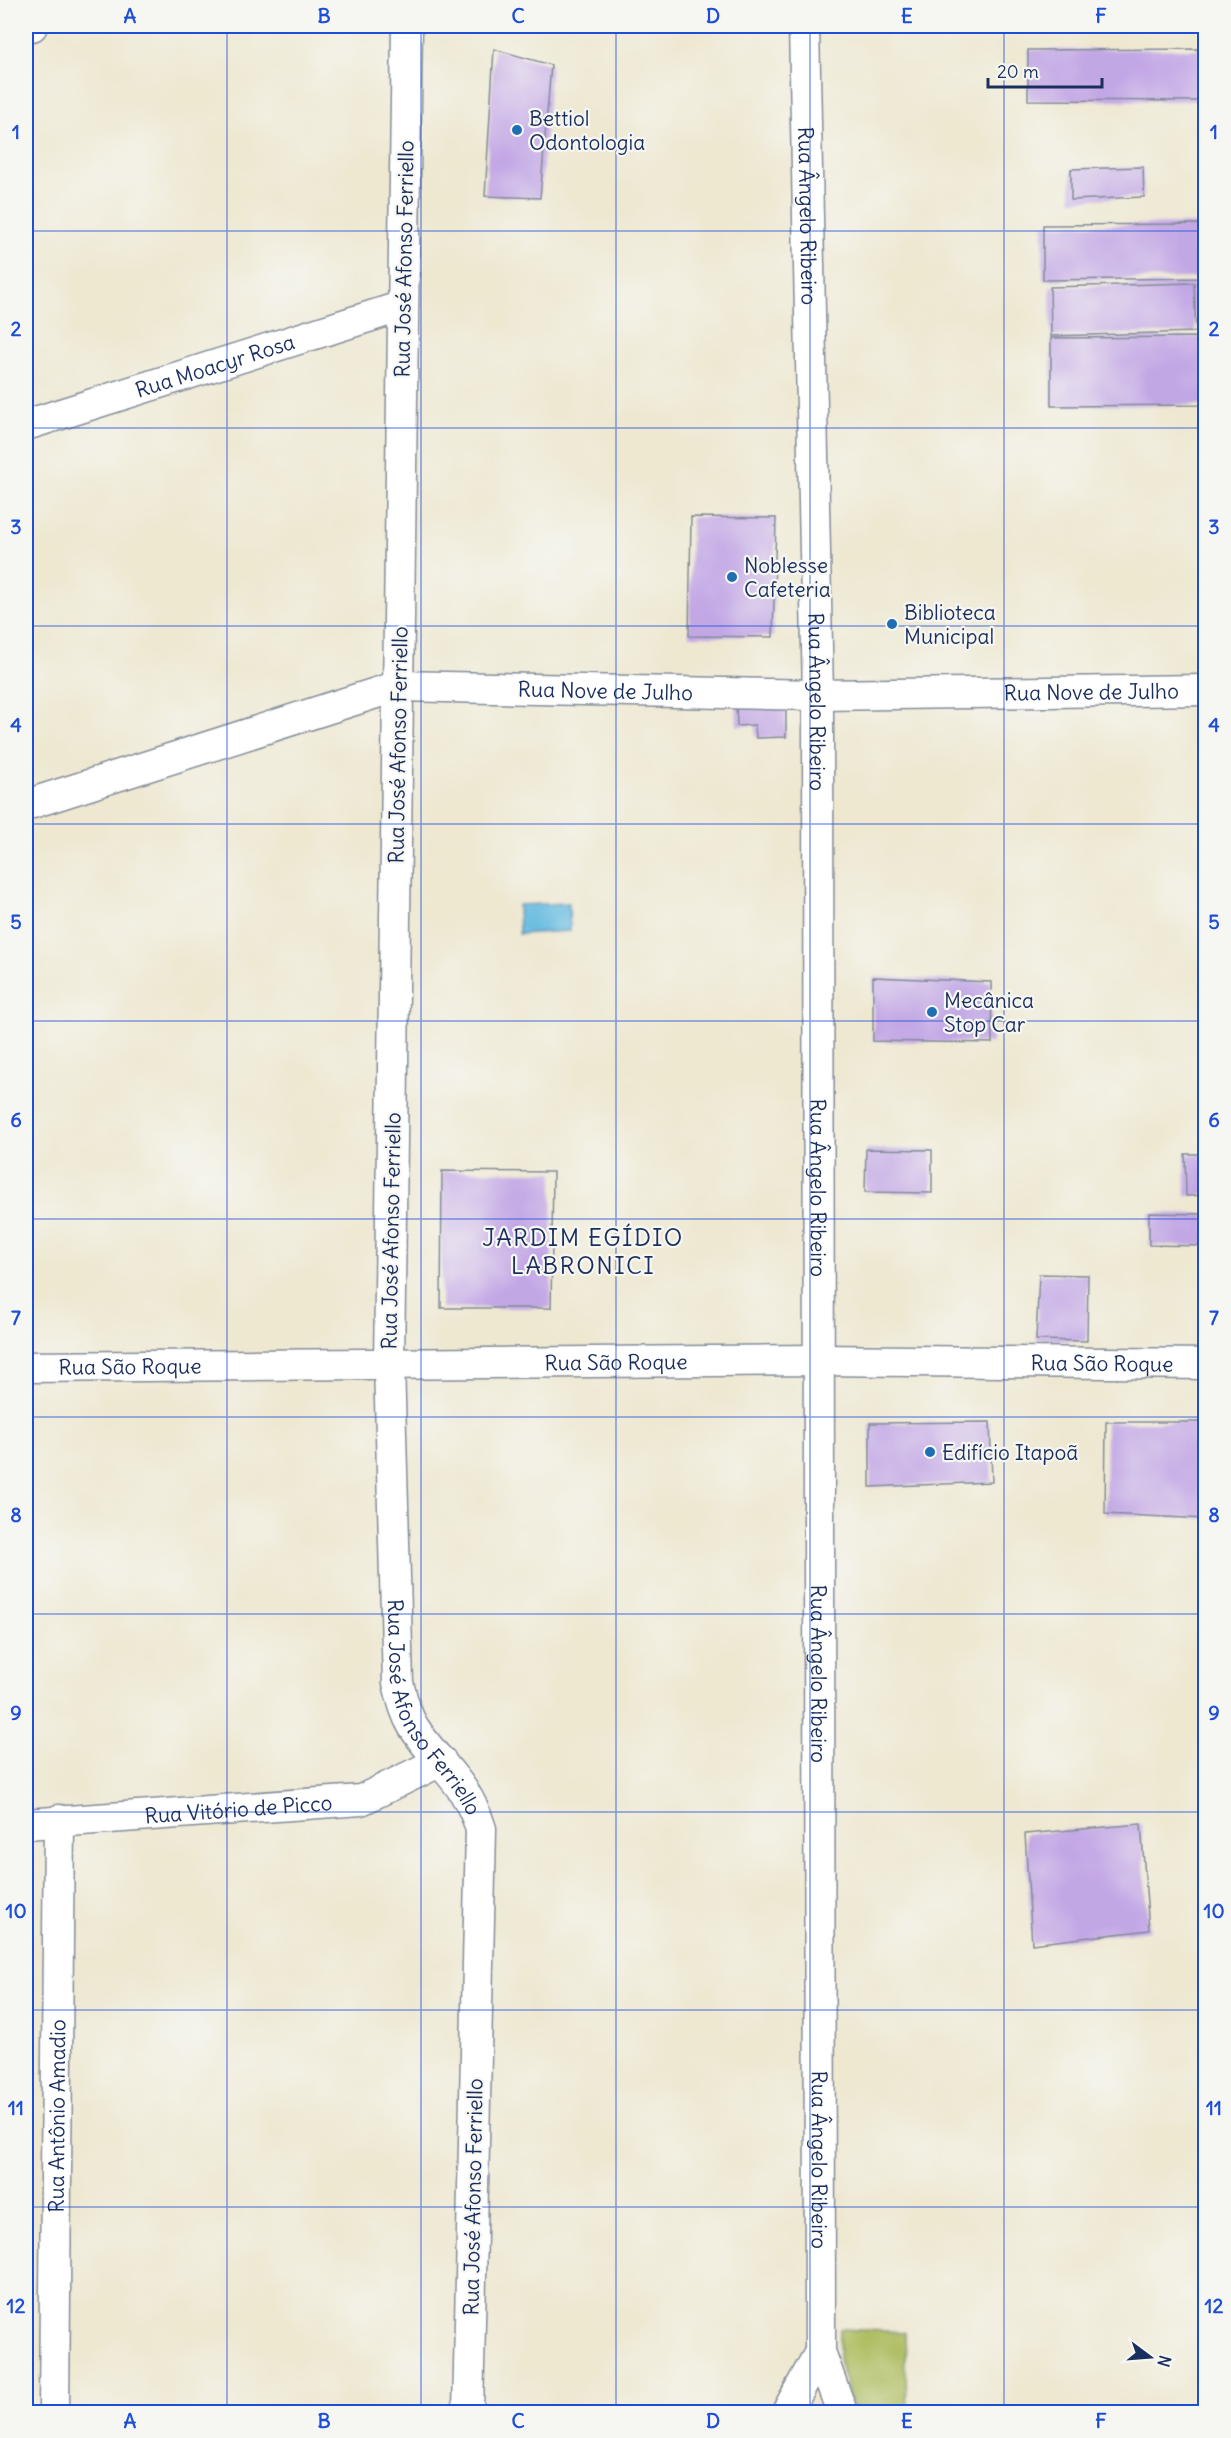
<svg xmlns="http://www.w3.org/2000/svg" width="1231" height="2438" font-family="Delius,sans-serif">
	<style>
		.green { fill: #aebe62; stroke: #647660; stroke-width: 1.5 }
		.water { fill: #62b9df; stroke: #3e749e; stroke-width: 1.5 }
		.building { fill: #c2a7e5 }
		.lines { fill: none; stroke-linecap: round; stroke-linejoin: round }
		.minor-casing { stroke: #848c98; stroke-width: 33 }
		.minor { stroke: #fff; stroke-width: 30 }
		.grid { fill: none; stroke: #1d4ed8; stroke-width: 1.5; stroke-opacity: 0.55 }
		.poi-dot { fill: #1f6fb2; stroke: #f6f6f2; stroke-width: 2 }
		.labels { text-anchor: middle; dominant-baseline: central; stroke-width: 4.5; stroke-linejoin: round; paint-order: stroke }
		.poi-label { font-size: 21px; fill: #1b2f5e; stroke: #f6f6f2; text-anchor: start }
		.street-label { font-size: 21px; fill: #1b2f5e; stroke: #f6f6f2 }
		.quarter-label { font-size: 24px; letter-spacing: 1.5px; fill: #1b2f5e; stroke: #f6f6f2 }
		.neatline { fill: none; stroke: #1d4ed8; stroke-width: 2 }
		.grid-label { font-size: 20px; text-anchor: middle; font-weight: bold; fill: #1d4ed8 }
	</style>
	<rect width="100%" height="100%" fill="#f6f6f2"/>
	<filter id="ink" filterUnits="userSpaceOnUse"><feTurbulence type="fractalNoise" baseFrequency=".0167" numOctaves="2"/><feDisplacementMap in="SourceGraphic" scale="12" xChannelSelector="R" yChannelSelector="G"/><feConvolveMatrix kernelMatrix="1 2 1 2 8 2 1 2 1" color-interpolation-filters="sRGB"/></filter>
	<filter id="wash" filterUnits="userSpaceOnUse"><feTurbulence type="fractalNoise" baseFrequency=".008" numOctaves="4" result="noise"/><feDisplacementMap in="SourceGraphic" scale="24" xChannelSelector="R" yChannelSelector="G"/><feGaussianBlur stdDeviation="1.35" result="paint"/><feColorMatrix in="noise" values="0 0 0 0 0 0 0 0 0 0 0 0 0 0 0 0 0 1.4 0 .05"/><feComposite in="paint" operator="in"/></filter>
	<g filter="url(#wash)">
		<rect width="100%" height="100%" fill="#eee8d1"/>
		<polygon class="green" points="840,2329 905,2332 907,2412 853,2412 839,2359"/>
		<polygon class="water" points="569,903 570,931 519,934 518,905"/>
		<g id="blocks">
			<g class="building">
				<polygon points="494,49 551,65 540,198 485,196"/>
				<polygon points="1206,49 1206,101 1028,100 1028,50"/>
				<polygon points="1143,167 1144,197 1071,200 1071,169"/>
				<polygon points="1206,224 1206,278 1043,280 1043,225"/>
				<polygon points="1194,283 1196,332 1051,336 1050,287"/>
				<polygon points="1206,337 1206,405 1051,406 1051,338"/>
				<polygon points="691,517 776,518 773,637 689,636"/>
				<polygon points="786,702 786,737 756,738 755,725 737,726 736,704"/>
				<polygon points="873,977 991,982 992,1043 873,1041"/>
				<polygon points="866,1149 932,1150 932,1193 865,1192"/>
				<polygon points="1185,1154 1206,1154 1206,1195 1186,1196"/>
				<polygon points="442,1171 553,1172 551,1308 441,1308"/>
				<polygon points="1149,1213 1206,1214 1206,1246 1149,1245"/>
				<polygon points="1039,1274 1088,1275 1087,1341 1036,1340"/>
				<polygon points="990,1422 992,1482 870,1487 870,1423"/>
				<polygon points="1106,1422 1206,1422 1206,1519 1105,1514"/>
				<polygon points="1141,1824 1149,1930 1032,1944 1025,1834"/>
			</g>
		</g>
	</g>
	<g filter="url(#ink)">
		<use href="#blocks" fill-opacity="0" stroke="#848c98" stroke-width="1.5"/>
		<g class="lines">
			<defs>
				<g id="minor">
					<polyline points="26,26 32,26"/>
					<path id="s1" d="M407 26 389 1364 398 1683C402 1698 405 1713 413 1726 438 1766 466 1780 481 1829L468 2412"/>
					<path id="s2" d="M804 26 818 695 820 2352 842 2412"/>
					<path id="s3" d="M26 425 403 306"/>
					<path id="s4" d="M26 805 398 686 818 695 1206 690"/>
					<path id="s5" d="M26 1367 819 1360 1206 1364"/>
					<path id="s6" d="M26 1824 361 1800 441 1761"/>
					<path id="s7" d="M54 2412 59 1820"/>
					<polyline points="787,2412 820,2352"/>
				</g>
			</defs>
			<use href="#minor" class="minor-casing"/>
			<use href="#minor" class="minor"/>
		</g>
	</g>
	<path class="grid" d="M227 26V2412M421 26V2412M616 26V2412M810 26V2412M1004 26V2412M26 231H1206M26 428H1206M26 626H1206M26 824H1206M26 1021H1206M26 1219H1206M26 1417H1206M26 1614H1206M26 1812H1206M26 2010H1206M26 2207H1206"/>
	<g class="poi-dot">
		<circle cx="517" cy="130" r="6"/>
		<circle cx="732" cy="577" r="6"/>
		<circle cx="892" cy="624" r="6"/>
		<circle cx="932" cy="1012" r="6"/>
		<circle cx="930" cy="1452" r="6"/>
	</g>
	<g class="labels">
		<g class="poi-label">
			<text x="529" y="118">Bettiol<tspan x="529" dy="24">Odontologia</tspan></text>
			<text x="744" y="565">Noblesse<tspan x="744" dy="24">Cafeteria</tspan></text>
			<text x="904" y="612">Biblioteca<tspan x="904" dy="24">Municipal</tspan></text>
			<text x="944" y="1000">Mecânica<tspan x="944" dy="24">Stop Car</tspan></text>
			<text x="942" y="1452">Edifício Itapoã</text>
		</g>
		<g class="street-label">
			<text stroke="none"><textPath href="#s2" startOffset="190">Rua Ângelo Ribeiro</textPath></text>
			<text transform="translate(404 259) rotate(-89)">Rua José Afonso Ferriello</text>
			<text stroke="none"><textPath href="#s3" startOffset="198">Rua Moacyr Rosa</textPath></text>
			<text stroke="none"><textPath href="#s4" startOffset="598">Rua Nove de Julho</textPath></text>
			<text stroke="none"><textPath href="#s4" startOffset="1084">Rua Nove de Julho</textPath></text>
			<text stroke="none"><textPath href="#s2" startOffset="676">Rua Ângelo Ribeiro</textPath></text>
			<text transform="translate(398 745) rotate(-89)">Rua José Afonso Ferriello</text>
			<text stroke="none"><textPath href="#s2" startOffset="1162">Rua Ângelo Ribeiro</textPath></text>
			<text transform="translate(391 1231) rotate(-89)">Rua José Afonso Ferriello</text>
			<text stroke="none"><textPath href="#s5" startOffset="590">Rua São Roque</textPath></text>
			<text stroke="none"><textPath href="#s5" startOffset="1076">Rua São Roque</textPath></text>
			<text stroke="none"><textPath href="#s5" startOffset="104">Rua São Roque</textPath></text>
			<text stroke="none"><textPath href="#s2" startOffset="1648">Rua Ângelo Ribeiro</textPath></text>
			<text stroke="none"><textPath href="#s1" startOffset="1692">Rua José Afonso Ferriello</textPath></text>
			<text stroke="none"><textPath href="#s6" startOffset="213">Rua Vitório de Picco</textPath></text>
			<text stroke="none"><textPath href="#s7" startOffset="296">Rua Antônio Amadio</textPath></text>
			<text stroke="none"><textPath href="#s2" startOffset="2134">Rua Ângelo Ribeiro</textPath></text>
			<text transform="translate(473 2197) rotate(-89)">Rua José Afonso Ferriello</text>
		</g>
		<g class="quarter-label">
			<text x="583" y="1237">JARDIM EGÍDIO<tspan x="583" dy="28">LABRONICI</tspan></text>
		</g>
	</g>
	<rect width="1231" height="2438" fill="none" stroke="#f6f6f2" stroke-width="66"/>
	<g transform="translate(1150 2357) rotate(106)" stroke="#f6f6f2" stroke-width="4.5" paint-order="stroke">
	<path d="M0-4.5L10 22L0 15L-10 22Z" fill="#1b2f5e"/>
	<text y="-9" font-size="16" font-weight="bold" text-anchor="middle" fill="#1b2f5e">N</text>
	</g>
	<path d="M988 78v9h114v-9" fill="none" stroke="#1b2f5e" stroke-width="3"/>
	<text x="997" y="78" font-size="18" fill="#1b2f5e" stroke="#f6f6f2" stroke-width="4.5" paint-order="stroke">20 m</text>
	<rect x="33" y="33" width="1165" height="2372" class="neatline"/>
	<g class="grid-label">
		<text x="130" y="23">A</text>
		<text x="324" y="23">B</text>
		<text x="518" y="23">C</text>
		<text x="713" y="23">D</text>
		<text x="907" y="23">E</text>
		<text x="1101" y="23">F</text>
		<text x="16" y="139">1</text>
		<text x="1214" y="139">1</text>
		<text x="16" y="336">2</text>
		<text x="1214" y="336">2</text>
		<text x="16" y="534">3</text>
		<text x="1214" y="534">3</text>
		<text x="16" y="732">4</text>
		<text x="1214" y="732">4</text>
		<text x="16" y="929">5</text>
		<text x="1214" y="929">5</text>
		<text x="16" y="1127">6</text>
		<text x="1214" y="1127">6</text>
		<text x="16" y="1325">7</text>
		<text x="1214" y="1325">7</text>
		<text x="16" y="1522">8</text>
		<text x="1214" y="1522">8</text>
		<text x="16" y="1720">9</text>
		<text x="1214" y="1720">9</text>
		<text x="16" y="1918">10</text>
		<text x="1214" y="1918">10</text>
		<text x="16" y="2115">11</text>
		<text x="1214" y="2115">11</text>
		<text x="16" y="2313">12</text>
		<text x="1214" y="2313">12</text>
		<text x="130" y="2428">A</text>
		<text x="324" y="2428">B</text>
		<text x="518" y="2428">C</text>
		<text x="713" y="2428">D</text>
		<text x="907" y="2428">E</text>
		<text x="1101" y="2428">F</text>
	</g>
</svg>
